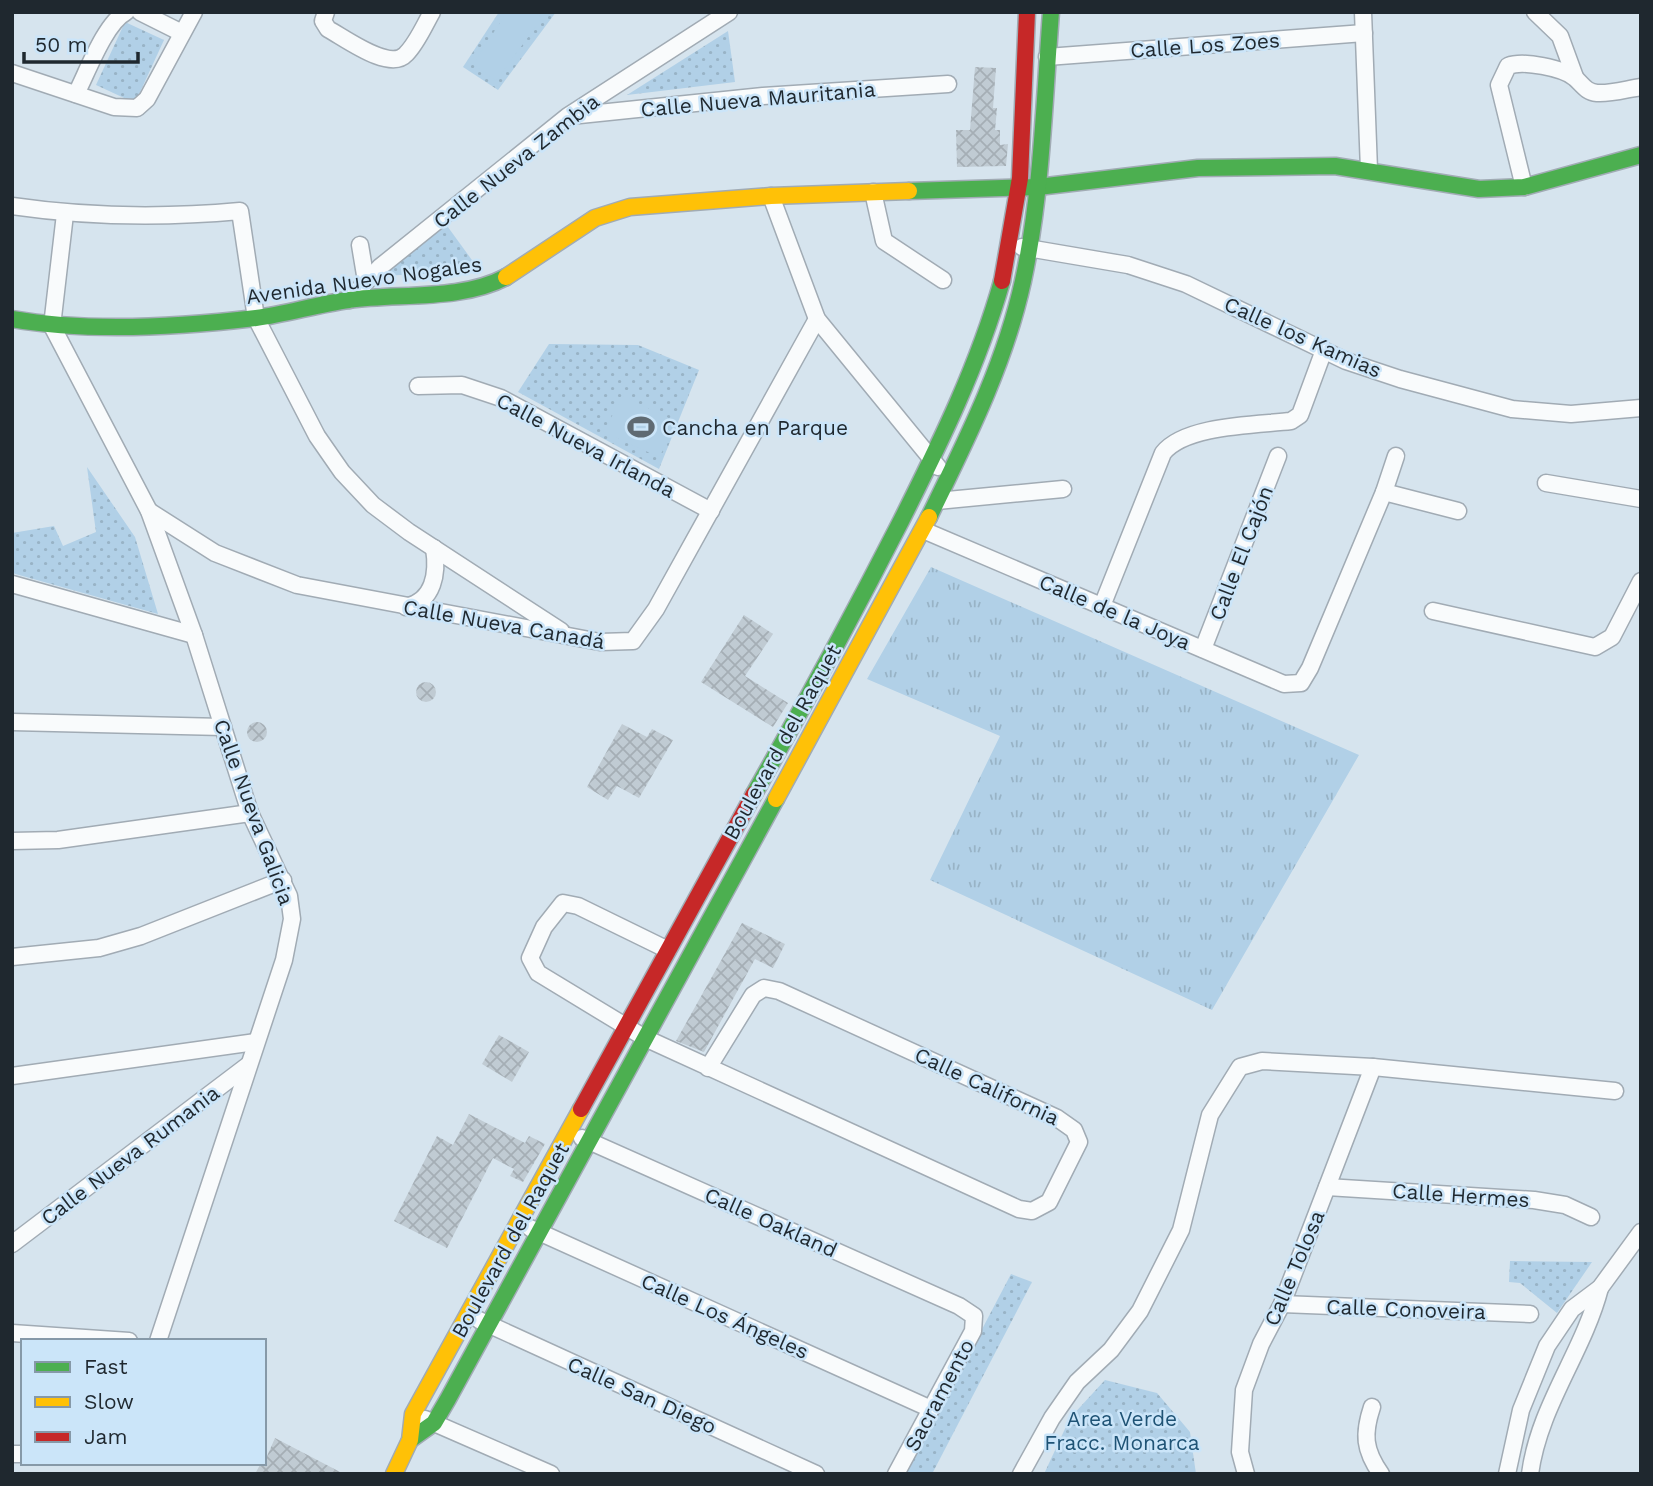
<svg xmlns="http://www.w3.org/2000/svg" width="1653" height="1486" font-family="'Work Sans',sans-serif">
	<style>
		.grass { fill: url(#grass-tufts) }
		.park { fill: url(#park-dots) }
		.garden { fill: #b1d0e7 }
		.building { fill: url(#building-cross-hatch) }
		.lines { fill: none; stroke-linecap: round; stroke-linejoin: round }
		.street-casing { stroke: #a1abb4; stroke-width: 19 }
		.fast-casing { stroke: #a1abb4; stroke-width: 19 }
		.slow-casing { stroke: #a1abb4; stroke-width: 19 }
		.jam-casing { stroke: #a1abb4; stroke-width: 19 }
		.street { stroke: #f9fbfc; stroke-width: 16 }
		.fast { stroke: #4caf50; stroke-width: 16 }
		.slow { stroke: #ffc107; stroke-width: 16 }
		.jam { stroke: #c62828; stroke-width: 16 }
		.labels { text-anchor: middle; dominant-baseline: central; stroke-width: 5; stroke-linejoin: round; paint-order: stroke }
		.street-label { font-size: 21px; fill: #1f282f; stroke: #cbe5f9 }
		.poi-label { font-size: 21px; fill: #1f282f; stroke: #cbe5f9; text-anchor: start }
		.park-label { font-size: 21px; fill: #1f5375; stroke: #cbe5f9 }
	</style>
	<defs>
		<pattern id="grass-tufts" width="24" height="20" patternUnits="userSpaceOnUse" patternTransform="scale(1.75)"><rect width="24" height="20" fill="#b1d0e7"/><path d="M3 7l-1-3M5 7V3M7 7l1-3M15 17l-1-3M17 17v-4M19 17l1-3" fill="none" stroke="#98b3c6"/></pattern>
		<pattern id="park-dots" width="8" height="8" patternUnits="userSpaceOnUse" patternTransform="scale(1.75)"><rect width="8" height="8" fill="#b1d0e7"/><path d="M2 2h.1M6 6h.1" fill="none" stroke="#98b3c6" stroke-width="1.8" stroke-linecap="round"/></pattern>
		<pattern id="building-cross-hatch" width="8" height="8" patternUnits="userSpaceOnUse" patternTransform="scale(1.75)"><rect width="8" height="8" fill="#c0cbd3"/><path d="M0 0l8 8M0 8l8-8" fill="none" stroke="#a5aeb5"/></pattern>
	</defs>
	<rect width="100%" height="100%" fill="#d6e4ee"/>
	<polygon class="grass" points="931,567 1359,755 1212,1010 930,880 1000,736 867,679"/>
	<g class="park">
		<polygon points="499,12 556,12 498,90 463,67"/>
		<polygon points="125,22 164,40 135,103 96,85"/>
		<polygon points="728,31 735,82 627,95"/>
		<polygon points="445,223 477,267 449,273 377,276"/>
		<polygon points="549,344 638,345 699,370 659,469 518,392"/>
		<polygon points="87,467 135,537 158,614 12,573 12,533 54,526 63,546 96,532"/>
		<polygon points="1510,1261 1592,1262 1557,1313 1520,1283 1509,1282"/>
		<polygon points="1011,1274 1032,1282 932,1474 906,1474"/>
		<polygon points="1105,1380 1157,1393 1190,1432 1196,1474 1044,1474 1070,1418"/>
	</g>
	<g class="garden">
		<polygon points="507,12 535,12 542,18 496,81 473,64"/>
		<polygon points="623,396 679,423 659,457 603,432"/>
	</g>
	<g class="building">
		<polygon points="975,67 996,68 993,108 997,108 995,130 1000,130 1000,145 1008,144 1006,166 957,167 956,130 970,130"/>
		<polygon points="744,615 773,634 745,676 788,703 773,727 701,682"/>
		<circle cx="426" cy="692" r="10"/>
		<circle cx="257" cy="732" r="10"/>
		<polygon points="622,724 647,737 652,729 673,740 639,798 617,786 608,800 587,787"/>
		<polygon points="742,923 785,944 773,968 755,959 704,1052 676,1041"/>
		<polygon points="499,1035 529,1052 512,1082 482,1064"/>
		<polygon points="469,1114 525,1143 529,1136 545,1144 523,1182 510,1176 514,1169 493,1158 447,1248 394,1221 437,1136 453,1145"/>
		<polygon points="275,1438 344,1474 255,1474 261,1463 264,1463"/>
	</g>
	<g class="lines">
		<defs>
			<g id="street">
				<polyline points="140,12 182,33"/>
				<path d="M326 12 323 21 328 29C345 38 390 72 406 54 417 43 424 26 432 12"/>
				<polyline points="1363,12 1369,170"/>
				<polyline points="1535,12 1560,36 1575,77"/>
				<polyline points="1047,57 1364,33"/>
				<polyline points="12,73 114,107 137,108 147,99 194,12"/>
				<path d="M76 94C87 73 105 23 126 12"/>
				<polyline points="570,116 763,96 948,84"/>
				<path d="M1524 187 1499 85 1508 66C1523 60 1563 68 1575 78 1583 85 1586 92 1597 93 1611 94 1627 89 1641 87"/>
				<polyline points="873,192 884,241 943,280"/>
				<polyline points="771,196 817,319 938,467"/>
				<path d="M12 206C88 217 164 218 240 211L256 318 317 436 342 472 373 505 409 532 561 631"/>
				<polyline points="65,214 52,326 149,511 194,635 250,813 289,896 292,919 284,960 158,1341"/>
				<polyline points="360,245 366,281"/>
				<polyline points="1022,247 1128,265 1186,284 1346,361 1400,379 1512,409 1571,414 1641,408"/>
				<polyline points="349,300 380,267 568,116 729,12"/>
				<polyline points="418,386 462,385 501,398 711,511"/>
				<polyline points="1546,483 1641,499"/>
				<polyline points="1384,492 1396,456"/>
				<polyline points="937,501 1063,489"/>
				<polyline points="149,511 215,553 297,585 600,642 633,641 656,609 817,319"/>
				<polyline points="923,530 1284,684 1301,683 1310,668 1384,492 1458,511"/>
				<polyline points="12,584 194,635"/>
				<path d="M1102 606 1163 453C1185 425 1256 425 1291 421L1300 415 1324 350"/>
				<path d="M406 607C434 601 438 573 434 548"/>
				<polyline points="1433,611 1595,647 1612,637 1641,581"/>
				<polyline points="1203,649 1278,456"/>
				<polyline points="12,722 223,727"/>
				<polyline points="12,841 58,840 250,813"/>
				<polyline points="668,950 578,906 563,903 544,927 530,958 538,973 645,1038 1019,1209 1032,1211 1049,1202 1079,1142 1074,1130 1057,1118 779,991 764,988 753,995 708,1068"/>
				<polyline points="12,957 99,948 141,936 283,880"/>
				<polyline points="12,1076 256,1042"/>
				<polyline points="582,1138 959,1306 974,1316 973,1331 896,1474"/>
				<polyline points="1327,1187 1534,1200 1565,1205 1591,1217"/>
				<polyline points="530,1228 931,1409"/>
				<polyline points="12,1244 247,1066"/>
				<polyline points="1282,1304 1530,1314"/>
				<polyline points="479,1320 816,1474"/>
				<polyline points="12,1333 129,1341"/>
				<path d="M1372 1407C1363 1434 1364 1450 1381 1474"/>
				<polyline points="425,1419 551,1474"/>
				<polyline points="12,1454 23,1454"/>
				<polyline points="1021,1474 1052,1418 1077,1382 1111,1350 1140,1311 1181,1230 1210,1115 1240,1067 1262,1061 1373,1067 1615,1091"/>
				<polyline points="1246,1474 1240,1452 1244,1390 1261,1344 1282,1304 1373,1067"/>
				<polyline points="1507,1474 1521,1410 1547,1346 1572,1309 1600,1288 1641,1232"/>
				<path d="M1530 1474C1539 1406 1583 1353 1600 1288"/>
			</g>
			<g id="fast">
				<polyline points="909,191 1038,187 1198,168 1335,166 1479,189 1524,187 1641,155"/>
				<path d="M12 319C86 332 180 327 256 318 287 314 318 304 349 300 399 293 461 301 506 277"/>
				<path d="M929 517C966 441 1005 364 1023 281 1042 193 1044 102 1051 12"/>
				<path d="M754 794C805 704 854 613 901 521 940 443 978 366 1002 281"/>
				<polyline points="410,1440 434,1423 448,1399 776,799"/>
			</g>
			<g id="slow">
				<polyline points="506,277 595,218 630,207 771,196 909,191"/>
				<polyline points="776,799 929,517"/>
				<polyline points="394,1474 410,1440 413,1414 581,1109"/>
			</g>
			<g id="jam">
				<polyline points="1002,281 1020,178 1027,12"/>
				<polyline points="581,1109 754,794"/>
			</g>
		</defs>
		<use href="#street" class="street-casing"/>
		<use href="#fast" class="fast-casing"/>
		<use href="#slow" class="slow-casing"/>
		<use href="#jam" class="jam-casing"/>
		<use href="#street" class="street"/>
		<use href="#fast" class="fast"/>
		<use href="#slow" class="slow"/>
		<use href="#jam" class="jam"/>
	</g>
	<defs>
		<symbol id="stadium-bare" viewBox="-9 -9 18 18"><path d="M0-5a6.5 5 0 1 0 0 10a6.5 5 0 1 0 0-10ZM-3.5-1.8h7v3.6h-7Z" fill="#5f6a72" stroke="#cbe5f9" stroke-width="2.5" paint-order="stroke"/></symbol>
	</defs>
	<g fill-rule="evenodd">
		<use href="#stadium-bare" x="622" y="408" width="38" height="38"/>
	</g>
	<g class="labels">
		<g class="street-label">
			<text transform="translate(1205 45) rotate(-4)">Calle Los Zoes</text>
			<text transform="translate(758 99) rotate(-5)">Calle Nueva Mauritania</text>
			<text transform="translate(516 161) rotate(-38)">Calle Nueva Zambia</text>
			<text transform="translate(364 280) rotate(-8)">Avenida Nuevo Nogales</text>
			<text transform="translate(1303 337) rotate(24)">Calle los Kamias</text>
			<text transform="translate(586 445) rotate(28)">Calle Nueva Irlanda</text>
			<text transform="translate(1241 553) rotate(-69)">Calle El Cajón</text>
			<text transform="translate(1115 612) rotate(23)">Calle de la Joya</text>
			<text transform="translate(504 624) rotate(10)">Calle Nueva Canadá</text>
			<text transform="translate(782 742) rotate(-61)">Boulevard del Raquet</text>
			<text transform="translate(254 812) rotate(70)">Calle Nueva Galicia</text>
			<text transform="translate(987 1086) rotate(25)">Calle California</text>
			<text transform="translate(130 1155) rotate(-37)">Calle Nueva Rumania</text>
			<text transform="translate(1461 1195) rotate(4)">Calle Hermes</text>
			<text transform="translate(771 1222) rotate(24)">Calle Oakland</text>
			<text transform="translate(510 1240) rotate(-61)">Boulevard del Raquet</text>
			<text transform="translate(1294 1268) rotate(-67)">Calle Tolosa</text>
			<text transform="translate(1406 1309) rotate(2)">Calle Conoveira</text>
			<text transform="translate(725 1316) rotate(24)">Calle Los Ángeles</text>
			<text transform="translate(642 1395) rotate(24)">Calle San Diego</text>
			<text transform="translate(939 1395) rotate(-62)">Sacramento</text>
		</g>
		<g class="poi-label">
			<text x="662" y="427">Cancha en Parque</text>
		</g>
		<g class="park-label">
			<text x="1122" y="1418">Area Verde<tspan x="1122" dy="24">Fracc. Monarca</tspan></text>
		</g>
	</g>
	<rect width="1653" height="1486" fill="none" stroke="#1f282f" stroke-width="28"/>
	<rect x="21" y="1339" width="245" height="126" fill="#cbe5f9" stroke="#8699a8" stroke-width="2"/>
	<rect x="35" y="1362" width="35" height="10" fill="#4caf50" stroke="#8699a8" stroke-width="2"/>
	<text x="84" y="1374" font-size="21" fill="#1f282f">Fast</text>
	<rect x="35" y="1397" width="35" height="10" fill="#ffc107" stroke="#8699a8" stroke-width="2"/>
	<text x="84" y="1409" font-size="21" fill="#1f282f">Slow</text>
	<rect x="35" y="1432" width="35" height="10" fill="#c62828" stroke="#8699a8" stroke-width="2"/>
	<text x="84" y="1444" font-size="21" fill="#1f282f">Jam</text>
	<path d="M24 52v10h114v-10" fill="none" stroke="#1f282f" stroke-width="3.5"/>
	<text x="35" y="52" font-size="21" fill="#1f282f" stroke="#cbe5f9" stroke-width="5" paint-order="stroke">50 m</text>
</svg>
